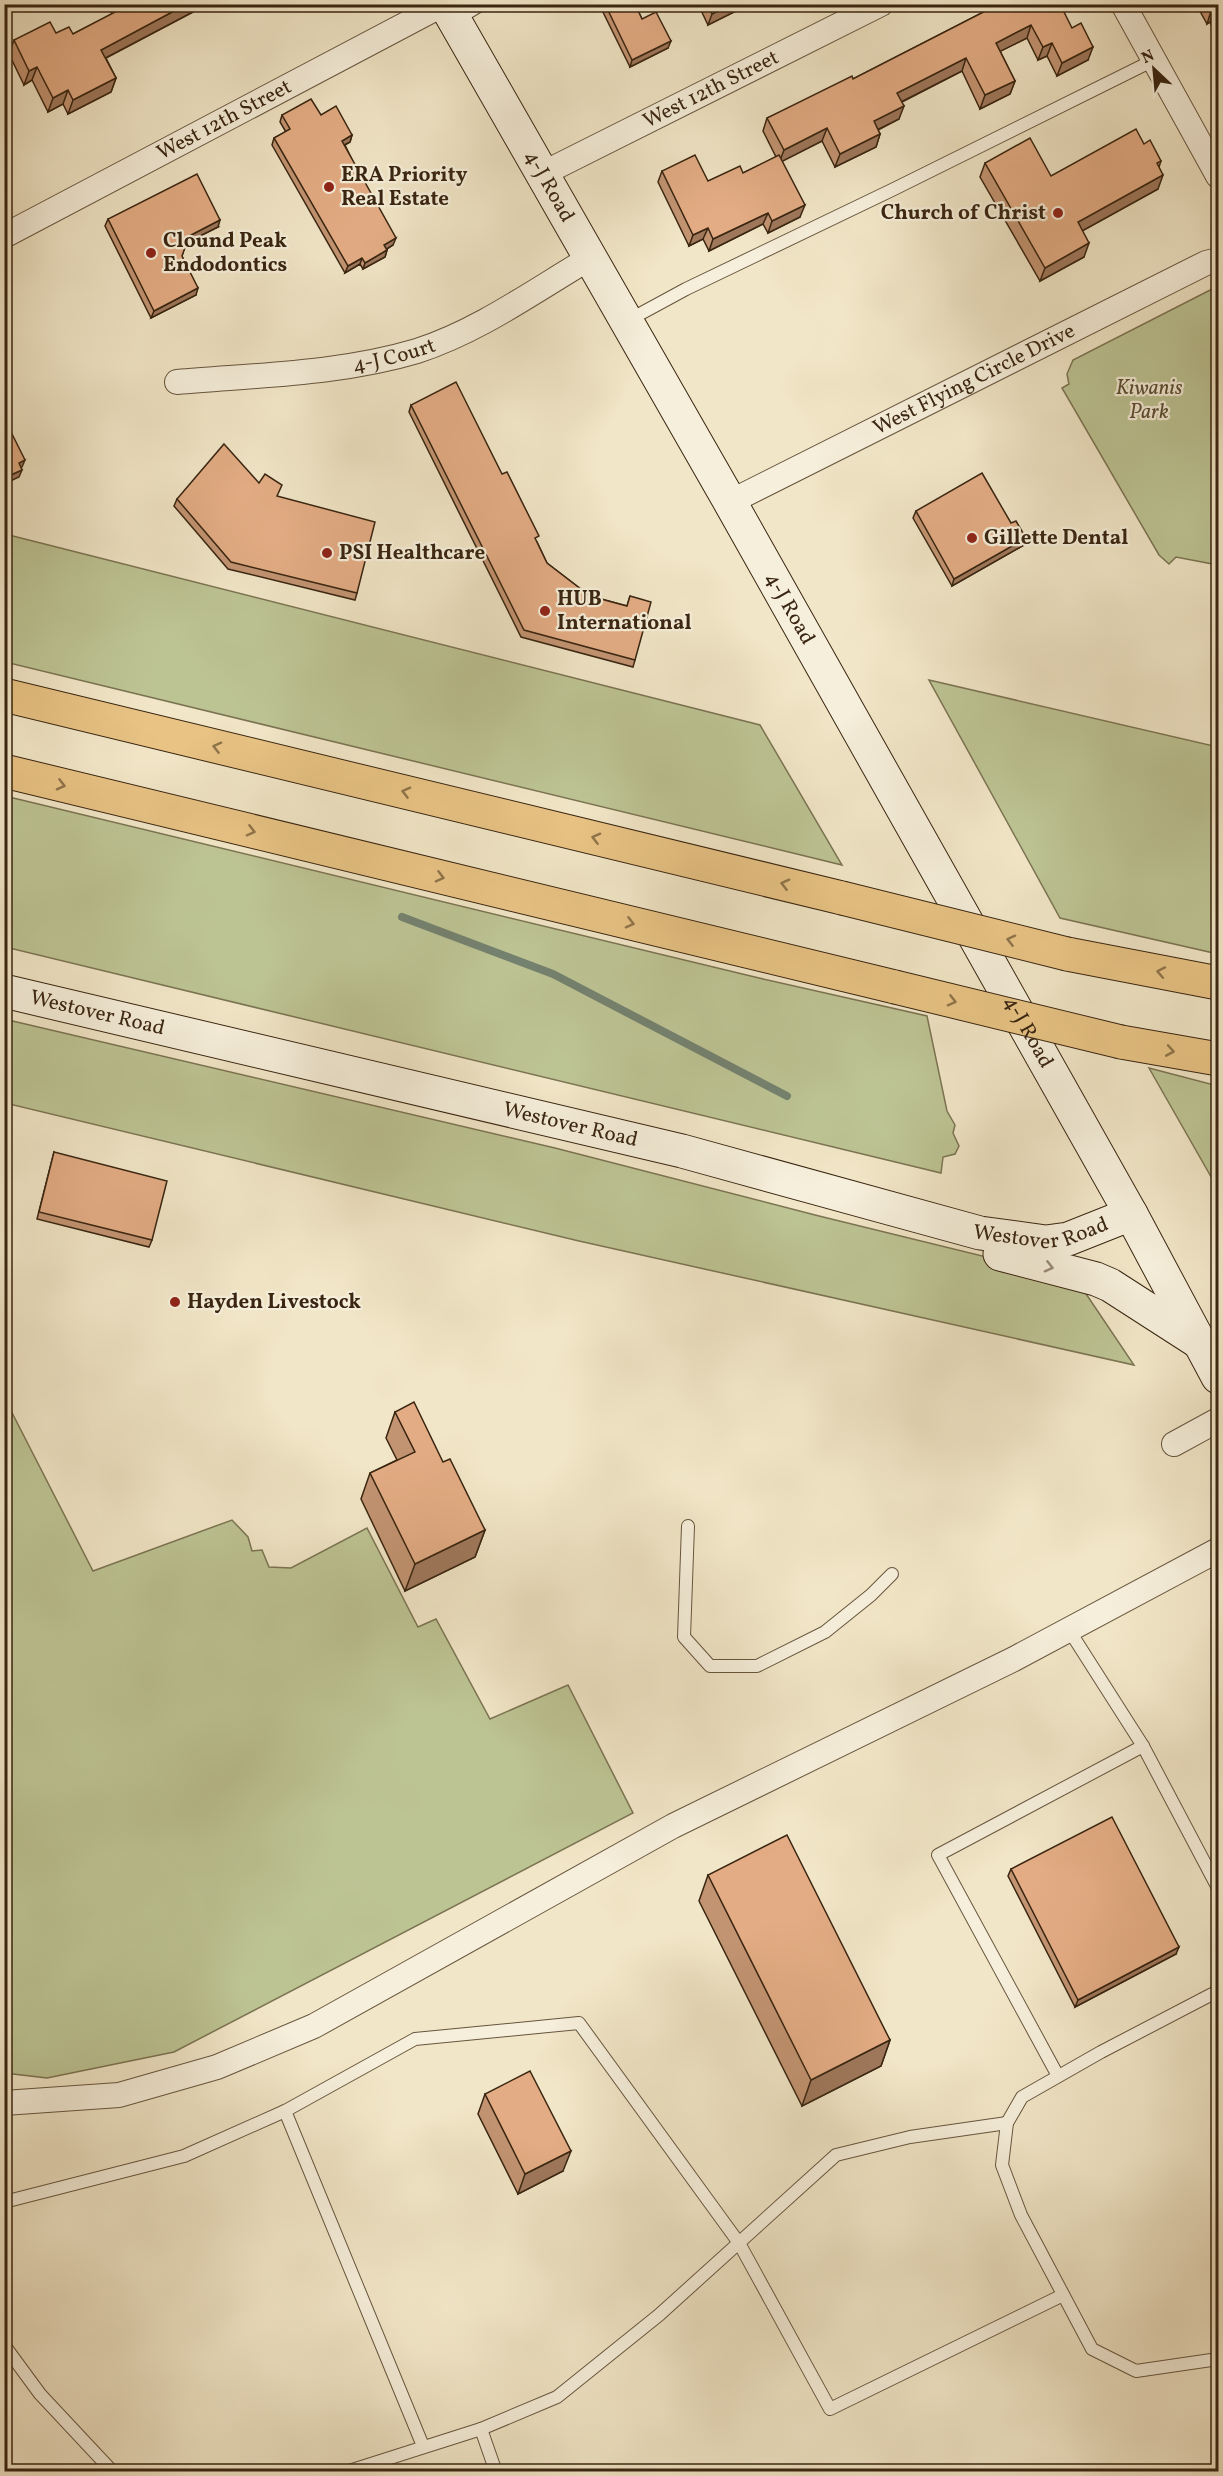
<svg xmlns="http://www.w3.org/2000/svg" width="1223" height="2476" font-family="Vollkorn,serif">
	<style>
		.green { fill: #bdc494; stroke: #7b7452; stroke-width: 1.5 }
		.lines { fill: none; stroke-linecap: round; stroke-linejoin: round }
		.stream { stroke: #748270; stroke-width: 8 }
		.lane-casing { stroke: #67553e; stroke-width: 14 }
		.street-casing { stroke: #67553e; stroke-width: 26 }
		.secondary-casing { stroke: #392511; stroke-width: 35 }
		.highway-casing { stroke: #392511; stroke-width: 35 }
		.lane { stroke: #f6efdb; stroke-width: 12 }
		.street { stroke: #f6efdb; stroke-width: 24 }
		.secondary { stroke: #f6efdb; stroke-width: 33 }
		.highway { stroke: #e8c384; stroke-width: 33 }
		.highway-bridge-casing { stroke: #392511; stroke-width: 35; stroke-linecap: butt }
		.highway-bridge { stroke: #e8c384; stroke-width: 33 }
		.wall { fill: #c39472; stroke: #392511; stroke-width: 1.5 }
		.shaded-wall { fill: #9f785c; stroke: #392511; stroke-width: 1.5 }
		.building { fill: #e3ac84; stroke: #392511; stroke-width: 1.5 }
		.oneway { stroke: #90744a }
		.oneway2 { stroke: #988a76 }
		.poi-dot { fill: #8f2418; stroke: #f6efdb; stroke-width: 2 }
		.labels { text-anchor: middle; dominant-baseline: central; stroke-width: 4.5; stroke-linejoin: round; paint-order: stroke }
		.street-label { font-size: 21px; fill: #392511; stroke: #f6efdb }
		.poi-label { font-size: 21px; font-weight: bold; fill: #392511; stroke: #f6efdb; text-anchor: start }
		.park-label { font-size: 21px; font-style: italic; fill: #5a4d32; stroke: #f6efdb }
	</style>
	<rect width="100%" height="100%" fill="#f1e6c7"/>
	<filter id="stains"><feTurbulence type="fractalNoise" baseFrequency=".00333" numOctaves="4"/><feColorMatrix values="0 0 0 0 .2 0 0 0 0 .09 0 0 0 0 .02 0 0 0 .5 -.17"/></filter>
	<radialGradient id="worn" r=".72"><stop offset=".6" stop-color="#630" stop-opacity="0"/><stop offset="1" stop-color="#630" stop-opacity=".3"/></radialGradient>
	<g class="green">
		<polygon points="1218,286 1218,565 1176,557 1169,564 1159,555 1062,388 1069,384 1067,374 1073,360"/>
		<polygon points="5,534 760,725 842,865 5,662"/>
		<polygon points="929,680 1218,747 1218,954 1060,918"/>
		<polygon points="5,796 759,978 927,1016 947,1111 955,1125 953,1133 959,1146 955,1154 943,1157 941,1173 5,947"/>
		<polygon points="4,1019 555,1148 819,1216 1076,1279 1134,1365 579,1241 5,1103"/>
		<polygon points="1149,1068 1218,1086 1218,1189"/>
		<polygon points="5,1399 93,1571 232,1520 248,1537 252,1551 262,1550 269,1567 291,1568 367,1528 418,1627 436,1619 490,1719 568,1685 633,1813 174,2052 47,2078 5,2073"/>
	</g>
	<g class="lines">
		<polyline class="stream" points="402,917 553,974 787,1096"/>
		<defs>
			<g id="lane">
				<polyline points="456,20 482,4"/>
				<polyline points="627,321 686,289 894,189 1154,60"/>
				<polyline points="688,1526 684,1637 710,1666 757,1666 825,1632 871,1595 892,1574"/>
				<polyline points="1069,1630 1143,1746 1218,1888"/>
				<polyline points="1218,1991 1101,2052 1022,2097 1007,2123 1002,2165 1021,2215 1092,2349 1136,2371 1218,2359"/>
				<polyline points="1058,2076 938,1855 1143,1746"/>
				<polyline points="285,2111 423,2446"/>
				<polyline points="4,2202 184,2156 285,2111 415,2039 579,2023 739,2243 830,2409 1063,2295"/>
				<polyline points="4,2345 40,2394 113,2472"/>
				<polyline points="481,2429 496,2472"/>
				<polyline points="346,2472 481,2429 557,2397 659,2315 836,2155 910,2137 1007,2123"/>
			</g>
			<g id="street">
				<polyline points="1123,4 1218,176"/>
				<path id="s1" d="M542 174 881 4"/>
				<path id="s2" d="M4 236 444 4"/>
				<path id="s3" d="M177 382C257 375 340 374 417 351 479 331 534 291 590 258"/>
				<path id="s4" d="M730 502 1206 263 1218 260"/>
				<polyline points="1174,1444 1218,1420"/>
				<polyline points="4,2103 119,2095 217,2067 314,2026 673,1826 1014,1659 1218,1550"/>
			</g>
			<g id="secondary">
				<path id="s5" d="M445 4 730 502 1131 1214 1218 1377"/>
				<path id="s6" d="M4 991 682 1151 980 1233 1046 1242 1068 1239 1131 1214"/>
				<polyline points="1000,1254 1096,1279 1110,1285 1197,1341"/>
			</g>
			<g id="highway">
				<polyline points="4,695 842,898"/>
				<polyline points="4,771 895,987"/>
				<polyline points="1067,954 1218,983"/>
				<polyline points="1121,1042 1218,1059"/>
			</g>
		</defs>
		<use href="#lane" class="lane-casing"/>
		<use href="#street" class="street-casing"/>
		<use href="#secondary" class="secondary-casing"/>
		<use href="#highway" class="highway-casing"/>
		<use href="#lane" class="lane"/>
		<use href="#street" class="street"/>
		<use href="#secondary" class="secondary"/>
		<use href="#highway" class="highway"/>
		<defs>
			<g id="highway-bridge">
				<polyline points="842,898 1067,954"/>
				<polyline points="895,987 1121,1042"/>
			</g>
		</defs>
		<use href="#highway-bridge" class="highway-bridge-casing"/>
		<use href="#highway-bridge" class="highway-bridge"/>
	</g>
	<g class="wall">
		<polygon points="107,4 208,4 106,58 116,78 111,92 68,114 63,104 48,112 32,80 24,85 9,54 14,40 56,33 73,34 112,14"/>
		<polygon points="218,4 235,4 222,11"/>
		<polygon points="599,4 635,4 642,19 668,48 630,67"/>
		<polygon points="698,4 743,4 742,8 708,25"/>
		<polygon points="999,4 1088,60 1057,76 1047,56 1038,60 1027,38 1000,51 1015,81 1010,94 980,109 962,71 902,102 899,119 878,130 880,134 876,147 835,167 822,141 782,161 800,217 768,233 763,224 709,251 703,239 689,246 658,182 662,171 708,181 743,173 776,157 763,131 767,118 853,79"/>
		<polygon points="1196,4 1218,4 1218,41 1210,22 1207,24"/>
		<polygon points="282,115 321,115 352,135 350,142 345,145 393,245 387,249 387,250 385,257 363,269 360,264 345,273 272,145 274,138 286,132 280,122"/>
		<polygon points="1144,144 1161,161 1159,167 1158,189 1082,231 1084,257 1040,281 980,177 985,163 1051,176"/>
		<polygon points="108,219 218,227 186,243 182,256 196,295 151,318 105,226"/>
		<polygon points="411,405 537,542 547,563 590,596 627,606 630,596 635,660 633,667 521,637 409,412"/>
		<polygon points="259,483 277,496 357,593 355,600 228,569 174,506 177,499"/>
		<polygon points="916,511 1026,538 1024,545 952,586 913,518"/>
		<polygon points="54,1152 152,1240 149,1247 37,1219"/>
		<polygon points="395,1412 443,1462 485,1530 475,1557 405,1591 361,1499 370,1473 397,1460 386,1438"/>
		<polygon points="1011,1869 1176,1954 1075,2007 1008,1876"/>
		<polygon points="708,1875 890,2040 881,2066 802,2106 699,1901"/>
		<polygon points="485,2094 563,2171 518,2194 478,2114"/>
	</g>
	<g class="shaded-wall">
		<polygon points="187,4 208,4 96,63 101,50"/>
		<polygon points="224,4 235,4 222,11"/>
		<polygon points="732,4 743,4 742,8 708,25 712,14"/>
		<polygon points="1214,10 1210,22 1207,24 1211,11"/>
		<polygon points="1031,25 1027,38 991,56 996,43"/>
		<polygon points="671,41 668,48 630,67 632,60"/>
		<polygon points="1052,43 1047,56 1038,60 1043,47"/>
		<polygon points="1093,47 1088,60 1057,76 1062,63"/>
		<polygon points="966,58 962,71 893,106 897,93"/>
		<polygon points="37,67 32,80 24,85 29,71"/>
		<polygon points="116,78 111,92 68,114 73,100"/>
		<polygon points="1015,81 1010,94 980,109 985,95"/>
		<polygon points="68,90 63,104 48,112 53,98"/>
		<polygon points="904,106 899,119 869,134 874,121"/>
		<polygon points="827,128 822,141 779,163 784,150"/>
		<polygon points="880,134 876,147 835,167 840,154"/>
		<polygon points="352,135 350,142 340,147 342,141"/>
		<polygon points="1163,175 1158,189 1073,236 1078,222"/>
		<polygon points="805,205 800,217 768,233 772,221"/>
		<polygon points="768,213 763,224 709,251 713,239"/>
		<polygon points="220,220 218,227 186,243 189,236"/>
		<polygon points="708,228 703,239 689,246 693,235"/>
		<polygon points="396,238 393,245 382,252 384,245"/>
		<polygon points="1089,243 1084,257 1040,281 1045,268"/>
		<polygon points="387,250 385,257 363,269 365,263"/>
		<polygon points="362,258 360,264 345,273 348,266"/>
		<polygon points="198,288 196,295 151,318 154,311"/>
		<polygon points="25,460 22,467 16,470 19,463"/>
		<polygon points="22,470 19,477 4,484 4,478"/>
		<polygon points="1026,538 1024,545 952,586 954,579"/>
		<polygon points="485,1530 475,1557 405,1591 415,1564"/>
		<polygon points="1179,1947 1176,1954 1075,2007 1078,2000"/>
		<polygon points="890,2040 881,2066 802,2106 811,2080"/>
		<polygon points="571,2151 563,2171 518,2194 525,2174"/>
	</g>
	<g class="building">
		<polygon points="119,4 187,4 101,50 116,78 73,100 68,90 53,98 37,67 29,71 14,40 50,22 56,33 69,27 73,34 121,9"/>
		<polygon points="605,4 635,4 642,19 656,12 671,41 632,60"/>
		<polygon points="707,4 732,4 712,14"/>
		<polygon points="999,4 1060,4 1072,28 1081,23 1093,47 1062,63 1052,43 1043,47 1031,25 996,43 1015,81 985,95 966,58 897,93 904,106 874,121 880,134 840,154 827,128 784,150 767,118 852,76 853,79"/>
		<polygon points="1207,4 1218,4 1218,19 1214,10 1211,11"/>
		<polygon points="311,99 321,115 336,106 352,135 342,141 396,238 384,245 387,250 365,263 362,258 348,266 274,138 290,129 282,115"/>
		<polygon points="1136,129 1144,144 1150,140 1161,161 1157,163 1163,175 1078,222 1089,243 1045,268 985,163 1030,138 1051,176"/>
		<polygon points="695,155 708,181 740,166 743,173 779,155 805,205 772,221 768,213 713,239 708,228 693,235 662,171"/>
		<polygon points="197,174 220,220 189,236 182,256 198,288 154,311 108,219"/>
		<polygon points="456,382 502,474 507,472 539,536 535,538 547,563 590,596 627,606 630,596 651,602 635,660 524,630 411,405"/>
		<polygon points="4,418 25,460 19,463 22,470 4,478"/>
		<polygon points="224,444 259,483 265,474 282,485 277,496 375,522 357,593 231,562 177,499"/>
		<polygon points="982,473 1011,523 1016,521 1026,538 954,579 916,511"/>
		<polygon points="54,1152 167,1181 152,1240 39,1212"/>
		<polygon points="414,1402 443,1462 450,1459 485,1530 415,1564 370,1473 415,1452 395,1412"/>
		<polygon points="1112,1817 1179,1947 1078,2000 1011,1869"/>
		<polygon points="787,1835 890,2040 811,2080 708,1875"/>
		<polygon points="530,2071 571,2151 525,2174 485,2094"/>
	</g>
	<defs><path id="oneway-chevron" d="M-2-3.5L2.5 0L-2 3.5" fill="none" stroke-width="1.6" stroke-linecap="round" stroke-linejoin="round" transform="scale(1.5)"/></defs>
	<g class="oneway">
		<use href="#oneway-chevron" transform="translate(217 747) rotate(-166)"/>
		<use href="#oneway-chevron" transform="translate(61 785) rotate(14)"/>
		<use href="#oneway-chevron" transform="translate(406 792) rotate(-166)"/>
		<use href="#oneway-chevron" transform="translate(251 831) rotate(14)"/>
		<use href="#oneway-chevron" transform="translate(596 838) rotate(-166)"/>
		<use href="#oneway-chevron" transform="translate(440 877) rotate(14)"/>
		<use href="#oneway-chevron" transform="translate(785 884) rotate(-166)"/>
		<use href="#oneway-chevron" transform="translate(630 923) rotate(14)"/>
		<use href="#oneway-chevron" transform="translate(1011 940) rotate(-166)"/>
		<use href="#oneway-chevron" transform="translate(1161 972) rotate(-169)"/>
		<use href="#oneway-chevron" transform="translate(952 1001) rotate(14)"/>
		<use href="#oneway-chevron" transform="translate(1170 1051) rotate(10)"/>
	</g>
	<use class="oneway2" href="#oneway-chevron" transform="translate(1049 1267) rotate(14)"/>
	<g class="poi-dot">
		<circle cx="329" cy="187" r="6"/>
		<circle cx="1058" cy="213" r="6"/>
		<circle cx="151" cy="253" r="6"/>
		<circle cx="972" cy="538" r="6"/>
		<circle cx="327" cy="553" r="6"/>
		<circle cx="545" cy="611" r="6"/>
		<circle cx="175" cy="1302" r="6"/>
	</g>
	<g class="labels">
		<g class="street-label">
			<text stroke="none"><textPath href="#s1" startOffset="189">West 12th Street</textPath></text>
			<text stroke="none"><textPath href="#s2" startOffset="249">West 12th Street</textPath></text>
			<text stroke="none"><textPath href="#s5" startOffset="210">4-J Road</textPath></text>
			<text stroke="none"><textPath href="#s3" startOffset="219">4-J Court</textPath></text>
			<text stroke="none"><textPath href="#s4" startOffset="273">West Flying Circle Drive</textPath></text>
			<text stroke="none"><textPath href="#s5" startOffset="696">4-J Road</textPath></text>
			<text stroke="none"><textPath href="#s6" startOffset="96">Westover Road</textPath></text>
			<text stroke="none"><textPath href="#s5" startOffset="1182">4-J Road</textPath></text>
			<text stroke="none"><textPath href="#s6" startOffset="582">Westover Road</textPath></text>
			<text stroke="none"><textPath href="#s6" startOffset="1068">Westover Road</textPath></text>
		</g>
		<g class="poi-label">
			<text x="341" y="175">ERA Priority<tspan x="341" dy="24">Real Estate</tspan></text>
			<text x="1046" y="213" text-anchor="end">Church of Christ</text>
			<text x="163" y="241">Clound Peak<tspan x="163" dy="24">Endodontics</tspan></text>
			<text x="984" y="538">Gillette Dental</text>
			<text x="339" y="553">PSI Healthcare</text>
			<text x="557" y="599">HUB<tspan x="557" dy="24">International</tspan></text>
			<text x="187" y="1302">Hayden Livestock</text>
		</g>
		<g class="park-label">
			<text x="1149" y="388">Kiwanis<tspan x="1149" dy="24">Park</tspan></text>
		</g>
	</g>
	<rect width="1223" height="2476" fill="none" stroke="#f1e6c7" stroke-width="24"/>
	<rect x="6" y="6" width="1211" height="2464" fill="none" stroke="#392511" stroke-width="3"/>
	<rect x="12" y="12" width="1199" height="2452" fill="none" stroke="#392511" stroke-width="1.5"/>
	<g transform="translate(1154 69) rotate(334)" stroke="#f6efdb" stroke-width="4.5" paint-order="stroke">
	<path d="M0-4.5L10 22L0 15L-10 22Z" fill="#392511"/>
	<text y="-9" font-size="16" font-weight="bold" text-anchor="middle" fill="#392511">N</text>
	</g>
	<rect width="100%" height="100%" filter="url(#stains)"/>
	<rect width="100%" height="100%" fill="url(#worn)"/>
</svg>
